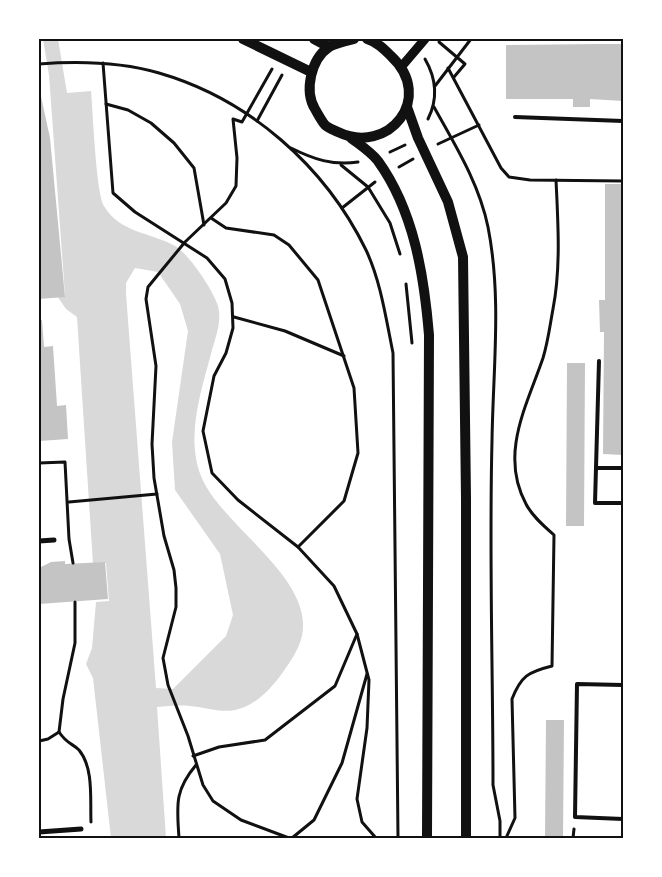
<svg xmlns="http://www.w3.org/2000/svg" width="662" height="877" font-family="Mulish,sans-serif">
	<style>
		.water { fill: #d9d9d9; fill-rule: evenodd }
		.building { fill: #c4c4c4 }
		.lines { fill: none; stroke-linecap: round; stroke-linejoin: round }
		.path { stroke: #111; stroke-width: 3 }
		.service { stroke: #111; stroke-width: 4 }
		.minor { stroke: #111; stroke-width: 5 }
		.tertiary { stroke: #111; stroke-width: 9 }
		.secondary { stroke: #111; stroke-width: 10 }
		.neatline { fill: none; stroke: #111; stroke-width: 2 }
	</style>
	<rect width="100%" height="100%" fill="#fff"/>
	<path class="water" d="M43 39H58L67 93 91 91C93 113 96 192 104 206 120 233 150 232 175 246 189 254 213 290 218 306 222 321 216 336 212 350 202 389 185 436 201 476 221 526 314 577 302 636 299 649 290 662 283 672 272 688 254 707 235 710 221 713 204 707 190 706 179 705 168 706 157 707L166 838H111L93 678 86 664 92 648 96 602 109 601 106 563 93 564 77 317 66 309 57 296 65 295 49 75ZM135 268 158 272 180 304 188 331 172 442 175 490 220 554 233 615 226 636 173 689 156 688 126 294V283Z"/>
	<g class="building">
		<polygon points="599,44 623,44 623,101 590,99 590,107 573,107 573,99 506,99 506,45"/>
		<polygon points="39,87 50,138 65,297 39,299"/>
		<polygon points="605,184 623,184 623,455 603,454 604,332 600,332 599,300 605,300"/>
		<polygon points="39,320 42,320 44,347 53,346 57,406 66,405 68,439 39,441"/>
		<polygon points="567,363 585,363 584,526 566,526"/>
		<polygon points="65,561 65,564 105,562 108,599 39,604 39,568 51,562"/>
		<polygon points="546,720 564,720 563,838 545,838"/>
	</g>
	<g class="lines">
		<g class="path">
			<polyline points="439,42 465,64 454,77"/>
			<path d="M425 59C436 78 438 99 428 119"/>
			<polyline points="103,63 113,193 135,212 207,258 225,279 232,303 233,328 226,353 214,376 203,431 212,473 238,500 298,547 334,586 357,634 369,680 367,728 357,799 362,822 376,838"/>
			<path d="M39 64C78 61 121 62 159 73 249 99 325 166 366 250 381 282 386 319 393 353L398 838"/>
			<polyline points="448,68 501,168 509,177 530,180 623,181"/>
			<polyline points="272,69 242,122 233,119 237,158 236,186 226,203 185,242 157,276 148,287 146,299 156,366 152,444 154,478 164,536 174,570 176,588 176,607 163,658 168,685 188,736 203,785 213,801 241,820 289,838"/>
			<polyline points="435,86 471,39"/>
			<polyline points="106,104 128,110 151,123 174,143 194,168 204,225"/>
			<path d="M434 107C455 145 479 183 488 227 502 298 493 369 492 441 489 556 493 670 493 785L500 821V838"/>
			<polyline points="257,121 282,75"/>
			<polyline points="438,144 479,125"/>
			<path d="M291 148C313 159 333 166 358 162"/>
			<polyline points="390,152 405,145"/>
			<polyline points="341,165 368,187 390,223 400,254"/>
			<polyline points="399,167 413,159"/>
			<polyline points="342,208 375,182"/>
			<polyline points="211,218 226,228 274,235 289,245 318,280 354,388 358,453 344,501 298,547"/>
			<polyline points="406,284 412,343"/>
			<polyline points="234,317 285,331 344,356"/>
			<polyline points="39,463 65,462 69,539 73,563"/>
			<polyline points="69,502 157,494"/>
			<path d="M75 602V643L63 699 59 732C67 744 72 743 79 750 94 768 90 800 91 822"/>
			<polyline points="39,741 48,739 59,732"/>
			<polyline points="193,756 219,747 265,740 335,686 357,634"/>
			<path d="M179 838C177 806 174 791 196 765"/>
			<polyline points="292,838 314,820 342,763 367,674"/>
			<path d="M506 838 515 818 512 699C521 676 528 672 552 666L554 535C544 526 532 516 526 504 499 454 527 405 543 358 548 342 550 325 553 309 561 268 558 222 556 180"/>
			<polyline points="573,838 574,829"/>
		</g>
		<g class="service">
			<polyline points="515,117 623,121"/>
			<polyline points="599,361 595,503 623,503"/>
			<polyline points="597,468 623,468"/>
			<polyline points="623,685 577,684 575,817 623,819"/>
		</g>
		<g class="minor">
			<polyline points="39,541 54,540"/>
			<polyline points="39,832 81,829"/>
		</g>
		<polyline class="tertiary" points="402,66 425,39"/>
		<g class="secondary">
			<polyline points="243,39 311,72"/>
			<polyline points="314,39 329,47"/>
			<path d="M354 39C346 41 336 43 329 47 311 59 304 91 315 109 318 114 321 120 325 125 328 128 334 130 338 132 388 156 436 98 391 56 384 49 377 42 367 39"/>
			<polyline points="407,107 418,138 448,202 463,257 466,499 466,838"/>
			<path d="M351 138C360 145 371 152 378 161 414 211 424 275 429 335L427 838"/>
		</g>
	</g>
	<rect width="662" height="877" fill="none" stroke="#ffffff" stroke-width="80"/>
	<rect x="40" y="40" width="582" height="797" class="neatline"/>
</svg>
